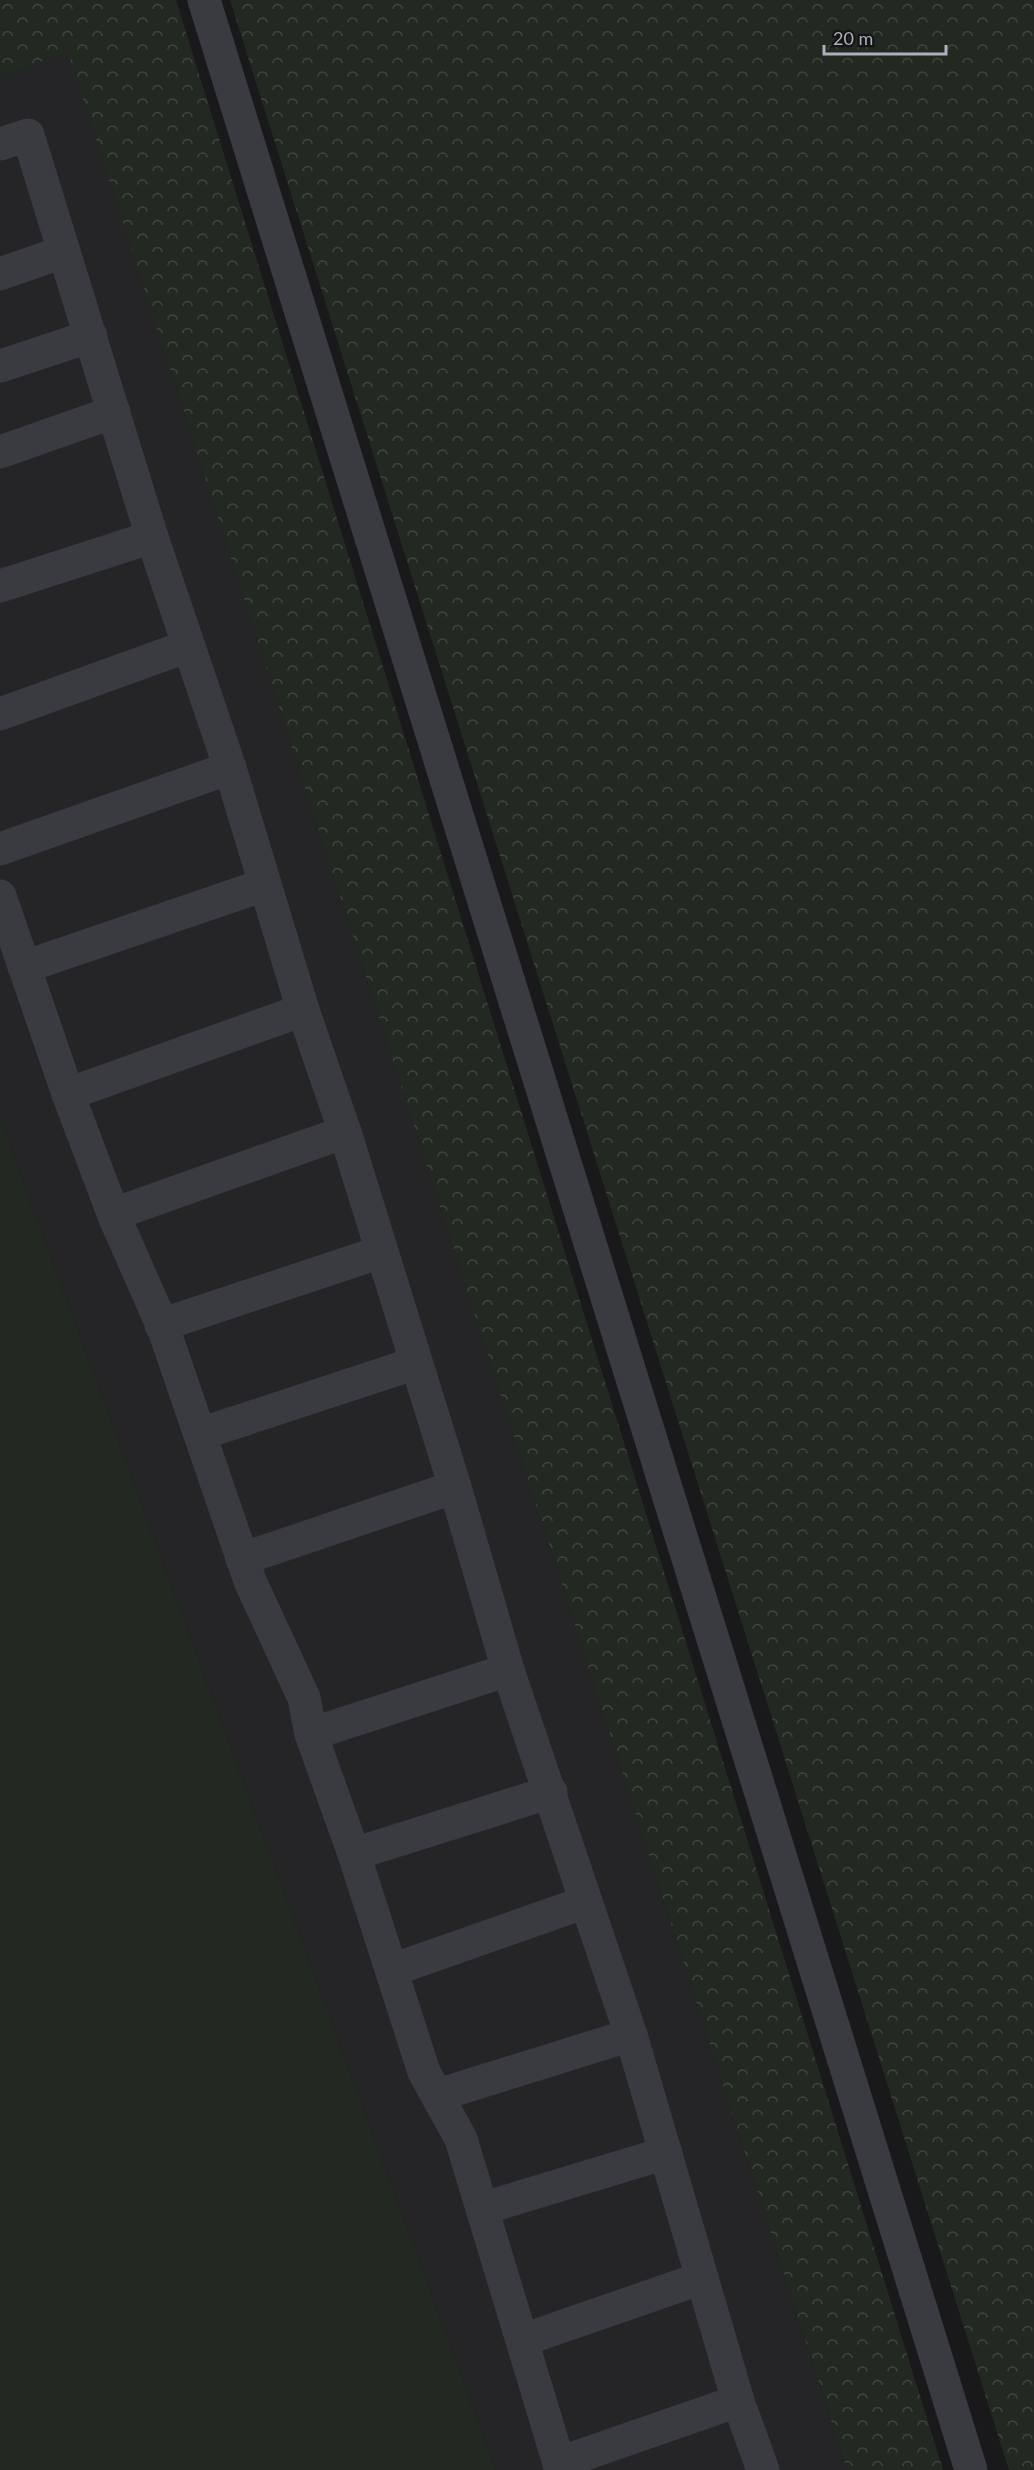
<svg xmlns="http://www.w3.org/2000/svg" width="1034" height="2470" font-family="Lato,sans-serif">
	<style>
		.built { fill: #252528 }
		.green { fill: #212921 }
		.forest { fill: url(#forest-crowns) }
		.lines { fill: none; stroke-linecap: round; stroke-linejoin: round }
		.minor { stroke: #3a3b40; stroke-width: 33 }
	</style>
	<defs>
		<pattern id="forest-crowns" width="20" height="18" patternUnits="userSpaceOnUse" patternTransform="scale(1.5)"><rect width="20" height="18" fill="#212921"/><path d="M2 6a3 3 0 1 1 6 0M12 15a3 3 0 1 1 6 0" fill="none" stroke="#3f463f"/></pattern>
	</defs>
	<rect width="100%" height="100%" fill="#19191b"/>
	<polygon class="built" points="68,51 847,2470 496,2470 0,1118 0,77"/>
	<polygon class="green" points="0,1118 496,2470 0,2470"/>
	<g class="forest">
		<polygon points="0,0 176,0 943,2470 847,2470 68,52 0,77"/>
		<polygon points="230,0 1034,0 1034,2470 1009,2470"/>
	</g>
	<g class="lines">
		<g class="minor">
			<polyline points="204,0 971,2470"/>
			<polyline points="0,144 28,135 152,537 230,768 303,1010 345,1132 455,1487 508,1670 631,2035 738,2401 763,2470"/>
			<polyline points="0,274 63,252"/>
			<polyline points="0,366 91,336"/>
			<polyline points="0,452 114,412"/>
			<polyline points="0,586 152,537"/>
			<polyline points="0,714 188,646"/>
			<polyline points="0,849 230,768"/>
			<polyline points="0,896 68,1094 114,1216 163,1327 250,1581 304,1698 311,1734 354,1854 424,2072 461,2139 561,2470"/>
			<polyline points="24,967 264,885"/>
			<polyline points="68,1094 303,1010"/>
			<polyline points="114,1214 345,1132"/>
			<polyline points="161,1325 381,1252"/>
			<polyline points="200,1434 416,1363"/>
			<polyline points="242,1559 455,1487"/>
			<polyline points="311,1734 508,1670"/>
			<polyline points="354,1854 551,1792"/>
			<polyline points="392,1970 586,1902"/>
			<polyline points="438,2095 631,2035"/>
			<polyline points="484,2208 666,2153"/>
			<polyline points="523,2340 702,2278"/>
			<polyline points="559,2463 738,2401"/>
		</g>
	</g>
	<path d="M824 45v9h122v-9" fill="none" stroke="#abb0ba" stroke-width="3"/>
	<text x="833" y="45" font-size="18" fill="#abb0ba" stroke="#141416" stroke-width="4.5" paint-order="stroke">20 m</text>
</svg>
